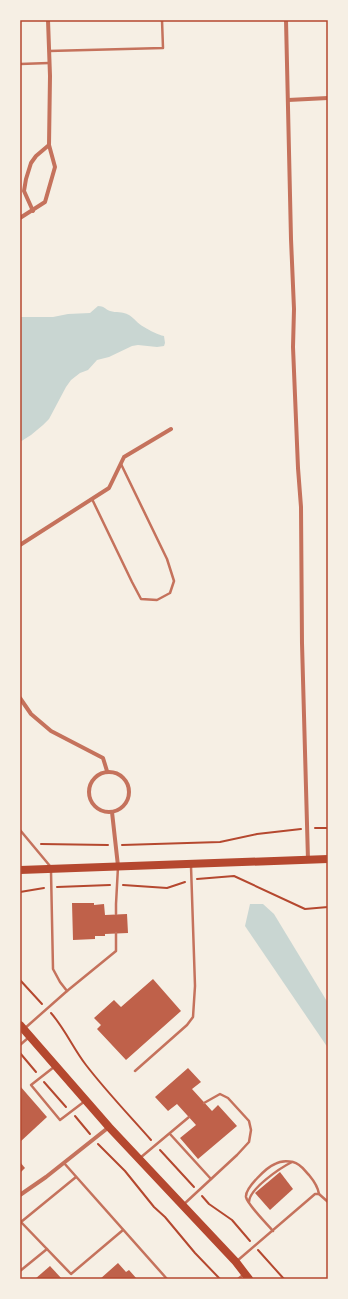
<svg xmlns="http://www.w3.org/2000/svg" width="348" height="1299" font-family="'Space Grotesk',sans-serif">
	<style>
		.water { fill: #c9d6d2 }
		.building { fill: #bf614a }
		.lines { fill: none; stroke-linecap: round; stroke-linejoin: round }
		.path { stroke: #b5482f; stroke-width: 2 }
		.service { stroke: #c5725c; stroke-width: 2.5 }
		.minor { stroke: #c5725c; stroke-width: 4 }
		.secondary { stroke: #b5482f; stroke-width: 8 }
		.primary { stroke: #b5482f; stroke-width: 8 }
		.neatline { fill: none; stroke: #b5482f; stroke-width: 1.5 }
	</style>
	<rect width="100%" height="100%" fill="#f6efe4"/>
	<g class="water">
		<path d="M98 306C104 306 105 309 110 311 116 313 122 311 129 315 134 318 138 324 144 327 149 330 158 335 164 336L165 343 164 346 157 347 138 345 132 346 109 357 97 360 88 370 80 373 71 380 66 387 49 419 43 425 31 435 20 442V317H53L68 314 90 313Z"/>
		<polygon points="250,904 263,904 274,914 328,1003 328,1048 245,926"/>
	</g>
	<g class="building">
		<polygon points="72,903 94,903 94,905 104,904 105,915 127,914 128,933 105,934 105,936 95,936 95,939 73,940"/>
		<polygon points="153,979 181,1011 126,1060 97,1029 101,1025 94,1018 114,1000 121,1007"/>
		<polygon points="188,1068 201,1082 192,1089 212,1111 218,1105 237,1126 198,1159 180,1138 196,1125 177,1104 168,1111 155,1097"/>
		<polygon points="20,1086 47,1117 20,1142"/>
		<polygon points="20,1162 25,1168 20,1173"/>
		<polygon points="280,1172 293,1189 270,1210 255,1193"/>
		<polygon points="118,1263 126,1272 129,1270 137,1279 100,1279"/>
		<polygon points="50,1266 62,1279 35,1279"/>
	</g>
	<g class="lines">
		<g class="path">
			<polyline points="315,828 328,828"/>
			<polyline points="41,844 108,845"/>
			<polyline points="122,845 220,842 257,834 301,829"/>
			<polyline points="197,879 234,876 305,909 328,907"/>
			<polyline points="123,885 167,888 185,882"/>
			<polyline points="57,887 110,885"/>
			<polyline points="20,892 44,888"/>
			<polyline points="20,980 42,1004"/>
			<path d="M51 1013C65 1029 73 1048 86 1065 106 1091 129 1115 151 1140"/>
			<polyline points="20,1053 36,1072"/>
			<polyline points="44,1082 66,1107"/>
			<polyline points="75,1116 90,1134"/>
			<polyline points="98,1144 125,1171 154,1207 165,1217 195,1253 220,1279"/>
			<polyline points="160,1150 194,1187"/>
			<polyline points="202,1196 209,1204 232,1220 250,1241"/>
			<polyline points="258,1250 284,1279"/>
		</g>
		<g class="service">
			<polyline points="49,51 163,48 162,20"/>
			<polyline points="20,64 49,63"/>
			<polyline points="92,499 132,582 141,599 157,600 170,593 174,581 167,559 121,464"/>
			<polyline points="20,830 50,866"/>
			<polyline points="116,914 116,904 118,867"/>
			<polyline points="67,991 116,951 116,933"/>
			<polyline points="24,1029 67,991 60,982 53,969 51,871"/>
			<polyline points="20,1045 28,1038"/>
			<polyline points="54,1067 31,1085 60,1120 85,1101"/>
			<polyline points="135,1071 187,1025 193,1017 195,986 191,866"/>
			<polyline points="170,1134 211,1179"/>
			<polyline points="140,1158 189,1117"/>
			<polyline points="64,1163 167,1279"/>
			<path d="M249 1202C249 1189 280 1168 292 1162"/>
			<polyline points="183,1205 237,1155 249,1142 251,1130 249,1121 228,1098 220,1094 204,1103"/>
			<polyline points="20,1221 71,1274 123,1230"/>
			<polyline points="21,1222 76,1177"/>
			<path d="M273 1231C267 1224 247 1204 246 1197 245 1188 267 1167 275 1164 280 1161 288 1161 293 1162 301 1164 304 1170 309 1175 314 1181 318 1187 319 1194"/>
			<polyline points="237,1261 315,1194 319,1194 328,1202"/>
			<polyline points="20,1271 47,1249"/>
			<polyline points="238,1279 243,1275"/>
		</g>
		<g class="minor">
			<polyline points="286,20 291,239 294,309 293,347 298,468 301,507 302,643 308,860"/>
			<polyline points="288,100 328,98"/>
			<polyline points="33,211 24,191 26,179 31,163 36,156 49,145"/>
			<polyline points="20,218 45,202 55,167 49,145 50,76 48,20"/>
			<polyline points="20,545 109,488 124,457 171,429"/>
			<polyline points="20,698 31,714 51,731 103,758 107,771"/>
			<circle cx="109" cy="792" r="20"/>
			<polyline points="112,812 118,866"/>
			<polyline points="20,1195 46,1177 109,1127"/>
		</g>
		<polyline class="secondary" points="20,870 328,859"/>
		<polyline class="primary" points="20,1025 109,1127 236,1262 249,1279"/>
	</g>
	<rect width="348" height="1299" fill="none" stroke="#f6efe4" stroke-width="42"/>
	<rect x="21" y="21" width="306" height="1257" class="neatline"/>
</svg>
